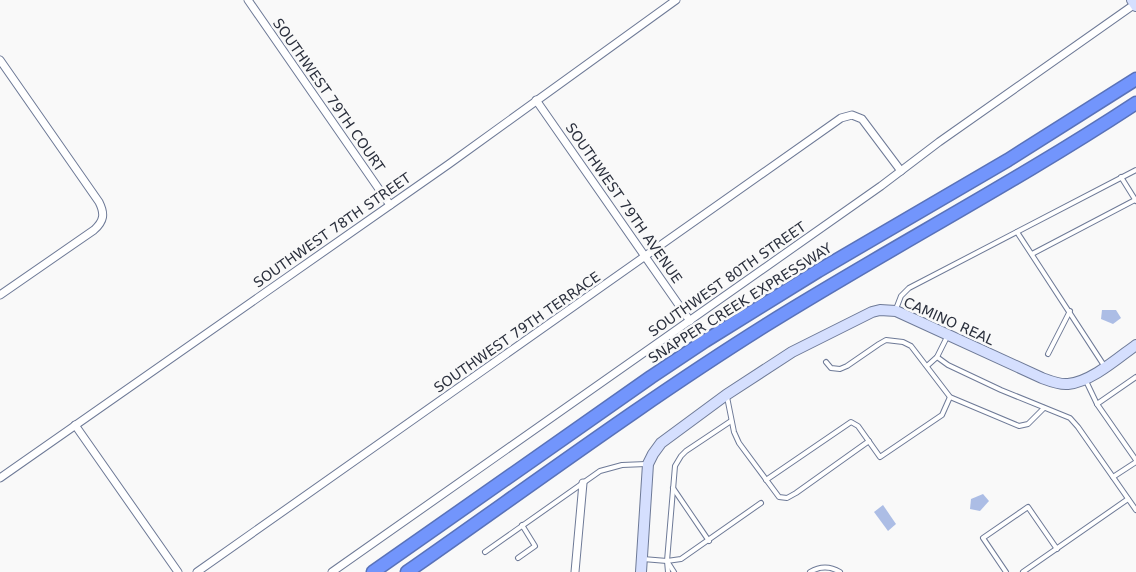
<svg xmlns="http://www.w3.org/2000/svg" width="1136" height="572" font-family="'DejaVu Sans',sans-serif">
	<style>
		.water { fill: #acbde5 }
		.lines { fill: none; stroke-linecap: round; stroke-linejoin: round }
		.lane-casing { stroke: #6e7a97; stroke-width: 6 }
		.street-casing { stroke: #6e7a97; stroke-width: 9 }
		.secondary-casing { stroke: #6e7a97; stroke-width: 12 }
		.highway-casing { stroke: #5972b9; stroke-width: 15 }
		.lane { stroke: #fff; stroke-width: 4 }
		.street { stroke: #fff; stroke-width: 7 }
		.secondary { stroke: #d5dffe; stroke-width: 10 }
		.highway { stroke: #7295fc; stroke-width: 12 }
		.labels { text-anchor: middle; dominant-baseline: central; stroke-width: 5; stroke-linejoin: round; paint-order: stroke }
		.street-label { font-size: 14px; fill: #2b303d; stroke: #f9f9f9 }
	</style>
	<rect width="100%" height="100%" fill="#f9f9f9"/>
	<g class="water">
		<polygon points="1102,310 1116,310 1121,318 1113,324 1101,319"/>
		<polygon points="983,494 989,501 980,511 970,509 971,499"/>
		<polygon points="883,505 896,524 888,531 874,512"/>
	</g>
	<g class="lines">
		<defs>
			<g id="lane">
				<polyline points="1121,177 1136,201"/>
				<polyline points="1017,232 1105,367"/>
				<polyline points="1032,254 1135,200"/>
				<polyline points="896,309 901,296 909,288 1136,170"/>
				<polyline points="1048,354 1070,311"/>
				<polyline points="937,357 948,365 1001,390 1070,418 1078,427 1136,510"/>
				<polyline points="826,362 831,368 840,369 847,366 879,344 886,340 903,342 911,346 950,397 1019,426 1028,424 1044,408"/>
				<polyline points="927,366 937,357 948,335"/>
				<polyline points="1086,381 1097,404 1136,460"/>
				<polyline points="727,397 734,432 739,443 779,497 787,498 796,493 869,441"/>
				<polyline points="1097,404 1136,377"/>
				<polyline points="1113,477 1136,462"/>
				<polyline points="766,480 851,422 858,426 880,457 942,415 950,397"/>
				<polyline points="673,488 709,541"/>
				<polyline points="485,552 600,471 622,465 646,464"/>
				<polyline points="518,558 535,546 522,525"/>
				<polyline points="643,559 667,561 674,572"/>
				<polyline points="667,561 681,559 761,503"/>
				<polyline points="668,572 667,561 675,466 681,456 686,451 731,421"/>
				<path d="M810 572C820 566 830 566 840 572"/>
				<polyline points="1006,572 983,538 1028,507 1057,549"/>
				<polyline points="1023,572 1128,499"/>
			</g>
			<g id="street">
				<polyline points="248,0 390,205"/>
				<path d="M0 60 99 202C105 214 104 221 94 230L0 295"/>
				<polyline points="536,100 690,321"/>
				<polyline points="75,425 178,572"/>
				<polyline points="0,478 449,164 676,0"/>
				<polyline points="197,572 841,118 852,115 862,119 901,171"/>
				<polyline points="332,572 881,186 939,142 1135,4"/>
				<polyline points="575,572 583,483"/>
			</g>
			<g id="secondary">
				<polyline points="1132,0 1136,6"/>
				<path d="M641 572 648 464 653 454 661 443 726 395 792 352 872 312 880 310 896 311 1042 378C1050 381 1059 385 1068 384 1091 382 1118 358 1136 345"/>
			</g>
			<g id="highway">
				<polyline points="373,572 651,377 705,341 818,271 1008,160 1136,79"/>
				<path d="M407 572C526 489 643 402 766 325 888 249 1016 182 1136 103"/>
			</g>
		</defs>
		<use href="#lane" class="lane-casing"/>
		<use href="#street" class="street-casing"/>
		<use href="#secondary" class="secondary-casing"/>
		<use href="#highway" class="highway-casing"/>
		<use href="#lane" class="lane"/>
		<use href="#street" class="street"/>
		<use href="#secondary" class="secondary"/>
		<use href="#highway" class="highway"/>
	</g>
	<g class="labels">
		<g class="street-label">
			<text transform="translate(329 95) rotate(55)">SOUTHWEST 79TH COURT</text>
			<text transform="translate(624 203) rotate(55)">SOUTHWEST 79TH AVENUE</text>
			<text transform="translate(332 230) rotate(-35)">SOUTHWEST 78TH STREET</text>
			<text transform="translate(727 279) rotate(-35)">SOUTHWEST 80TH STREET</text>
			<text transform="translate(740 303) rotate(-32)">SNAPPER CREEK EXPRESSWAY</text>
			<text transform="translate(949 321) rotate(24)">CAMINO REAL</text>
			<text transform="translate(517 332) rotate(-35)">SOUTHWEST 79TH TERRACE</text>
		</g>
	</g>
</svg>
